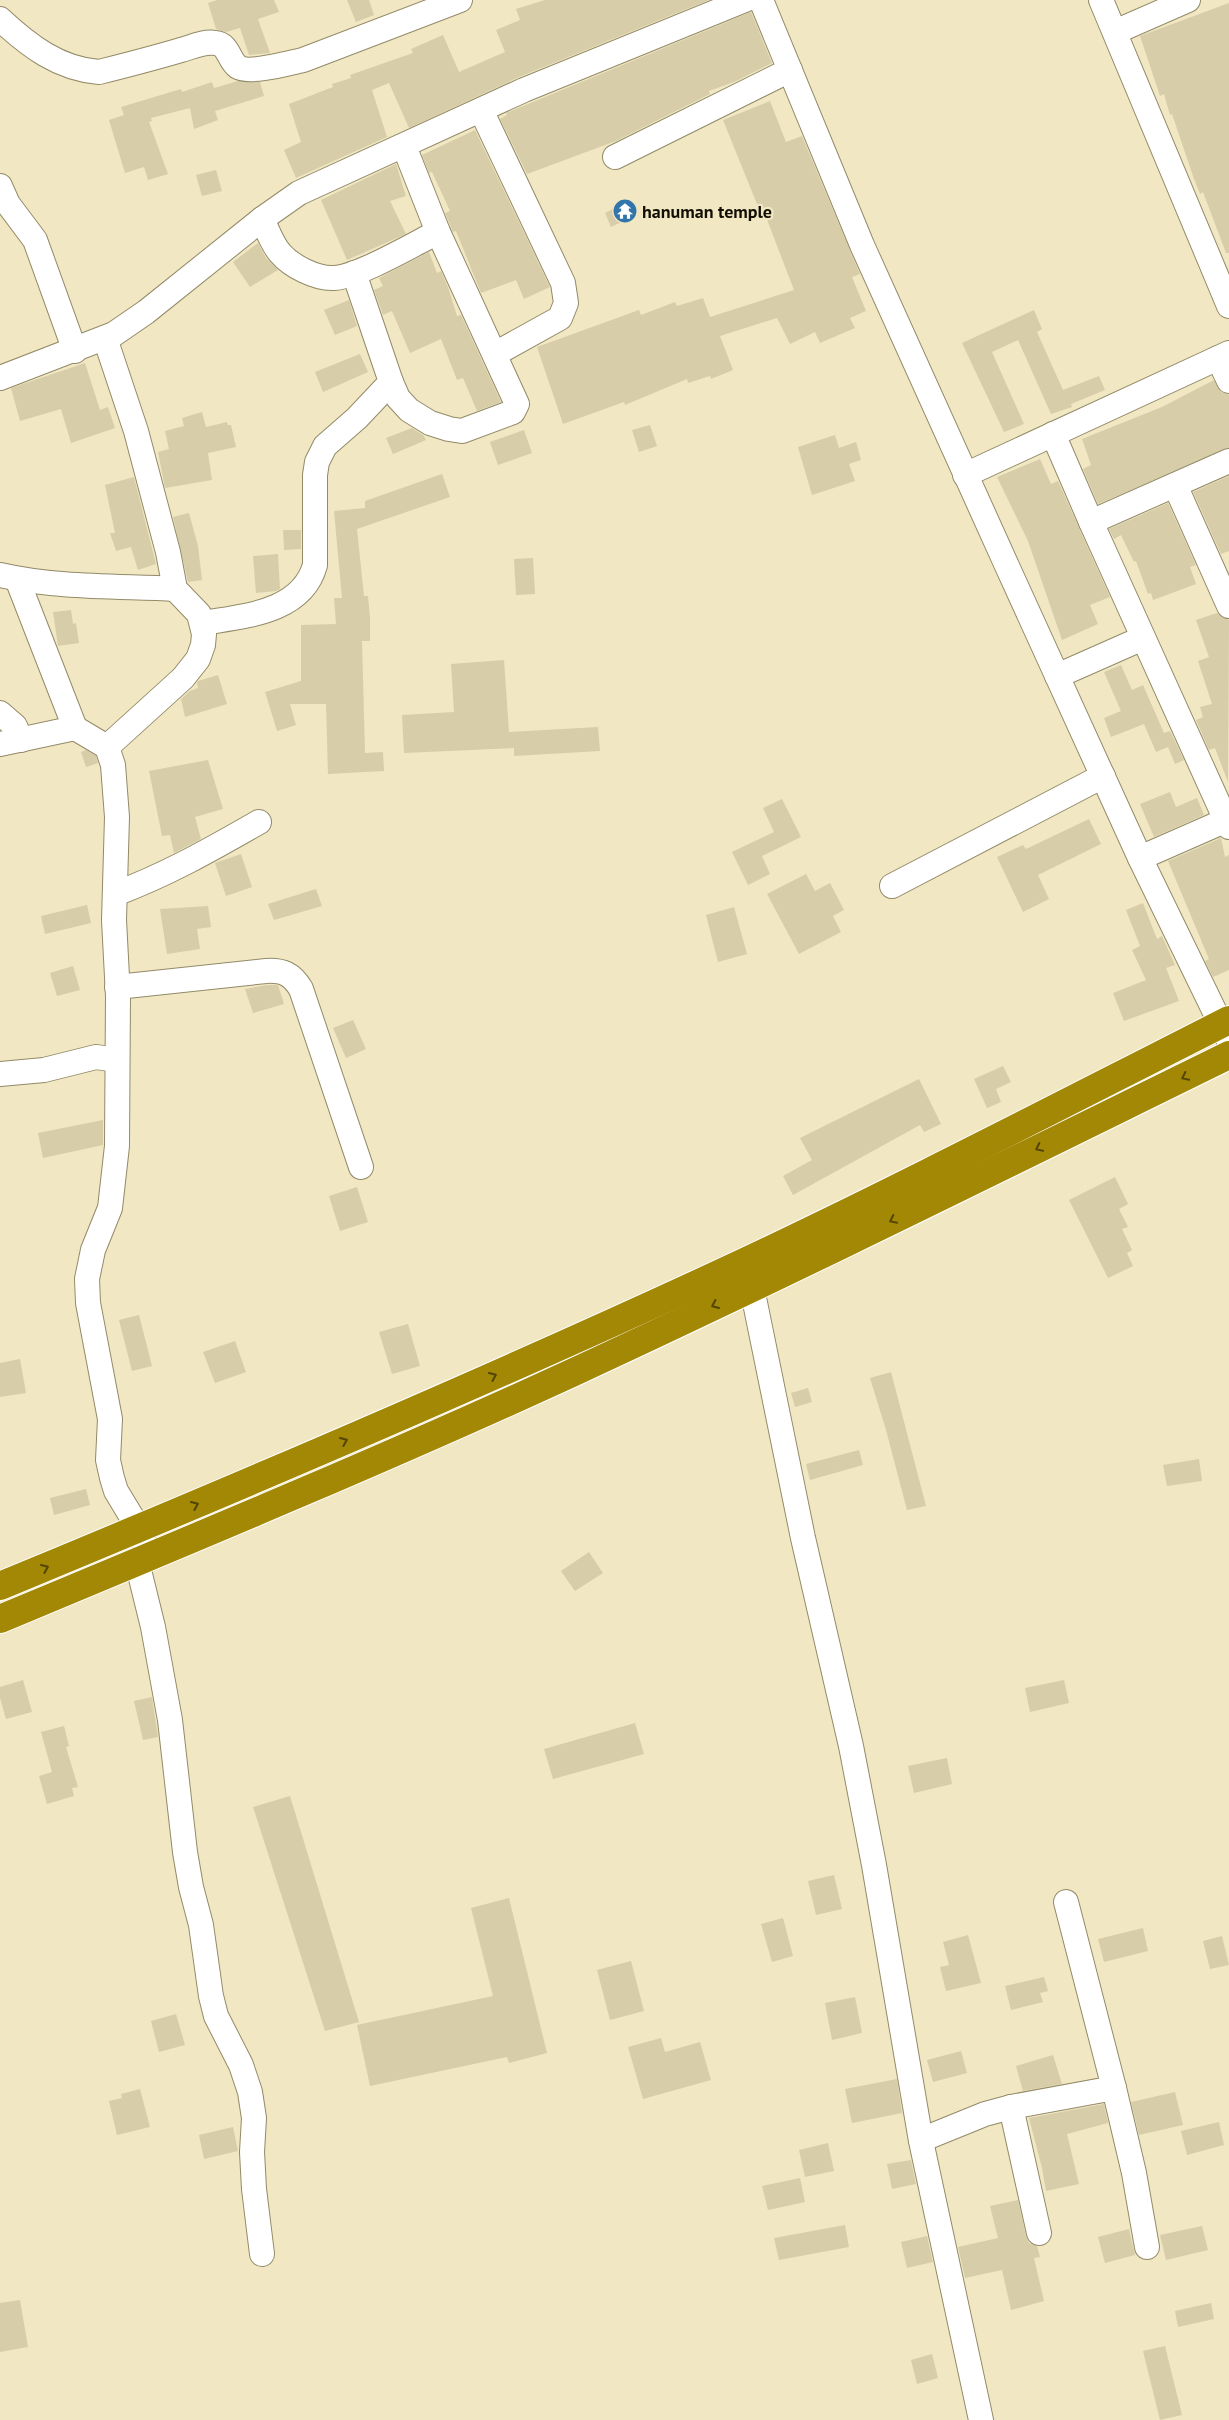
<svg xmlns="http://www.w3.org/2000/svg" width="1229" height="2420" font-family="'PT Sans',sans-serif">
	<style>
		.building { fill: #d7cda9 }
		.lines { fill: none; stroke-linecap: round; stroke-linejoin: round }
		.street-casing { stroke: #938a68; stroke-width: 26 }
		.highway-casing { stroke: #fff; stroke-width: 30 }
		.street { stroke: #fff; stroke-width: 24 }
		.highway { stroke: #a28805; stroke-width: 28 }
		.oneway { stroke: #534504 }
		.labels { text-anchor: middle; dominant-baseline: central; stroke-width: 4.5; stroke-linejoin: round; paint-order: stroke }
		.poi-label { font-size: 18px; font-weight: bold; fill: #120f04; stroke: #f1e7c3; text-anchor: start }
	</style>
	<rect width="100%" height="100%" fill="#f1e7c3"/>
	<g class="building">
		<polygon points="217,0 274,0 279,12 258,19 270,53 249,55 240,28 226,32 216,29 208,3"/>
		<polygon points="347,0 369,0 374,15 356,22"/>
		<polygon points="545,0 709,0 519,77 409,128 389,83 372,90 387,137 296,178 284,150 301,142 289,104 333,87 332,84 351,78 350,75 413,53 411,49 443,35 459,72 505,52 496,30 520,20 516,9"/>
		<polygon points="1229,3 1229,253 1226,253 1203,192 1200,194 1194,179 1172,114 1170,115 1164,94 1160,96 1140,36"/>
		<polygon points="751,12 772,63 734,82 709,91 710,94 616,141 527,174 500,119 507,115 506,113"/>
		<polygon points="238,81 260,82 264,96 215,111 218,120 194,129 190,108 151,118 152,121 149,122 168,174 148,180 144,167 125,173 109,120 124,115 121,107 181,89 182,92 212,82 214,88"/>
		<polygon points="770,101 786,142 802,136 860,274 852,277 866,311 850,318 855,328 820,343 815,332 790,344 777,318 720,336 733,370 711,379 710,376 688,383 687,379 625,405 624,402 563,424 537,347 639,310 641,315 675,302 677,306 703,298 710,317 794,290 766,217 763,219 723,120"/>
		<polygon points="475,130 550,287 524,299 516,280 481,293 456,231 453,232 445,213 450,211 432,172 429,173 422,155"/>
		<polygon points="396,164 406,196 390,201 406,234 347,260 321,200"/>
		<polygon points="216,170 222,191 202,196 196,175"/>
		<polygon points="629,201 636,215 611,227 605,213"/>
		<polygon points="258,243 266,258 278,270 250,287 233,262"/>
		<polygon points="429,252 437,273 441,271 448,287 457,316 461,315 501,402 477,411 463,378 457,380 441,339 410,353 392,311 383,315 374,290 383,286 379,278"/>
		<polygon points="349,300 357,326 335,335 324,310"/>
		<polygon points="1034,310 1042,329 1037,332 1063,390 1099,376 1105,390 1071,404 1072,407 1051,414 1018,340 992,352 1024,424 1004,432 962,343"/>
		<polygon points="360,354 368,372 323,392 315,372"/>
		<polygon points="85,363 100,410 108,407 115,428 71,443 61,409 20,421 11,388"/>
		<polygon points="1214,380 1221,392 1229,395 1229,448 1098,504 1083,469 1091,465 1082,439 1162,407"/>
		<polygon points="202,412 206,427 227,422 228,425 231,425 236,447 208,453 212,480 165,488 158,452 169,449 165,431 184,426 182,418"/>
		<polygon points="650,425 657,446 639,452 632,430"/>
		<polygon points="412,428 423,435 426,440 393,454 386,438"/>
		<polygon points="524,430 532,453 498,465 490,442"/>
		<polygon points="835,435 839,448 856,442 861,460 849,464 855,481 812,495 798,447"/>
		<polygon points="1040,459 1051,484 1058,481 1110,597 1090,605 1098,624 1062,640 1028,541 997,477"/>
		<polygon points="442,474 450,497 357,529 364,596 368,596 370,618 370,641 362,641 365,753 383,752 384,771 328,774 326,704 290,704 296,725 277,731 265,692 301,681 301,625 336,624 334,598 342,598 334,511 365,508 365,501"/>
		<polygon points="1229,476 1229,551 1221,554 1193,492"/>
		<polygon points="134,477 156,564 138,570 131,547 116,551 110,533 115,533 105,485"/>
		<polygon points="1168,503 1196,565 1190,567 1196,584 1153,600 1151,593 1148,594 1136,561 1134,562 1121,535 1114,539 1109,529"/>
		<polygon points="189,513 198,546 202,580 188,582 173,517"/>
		<polygon points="283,530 301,530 301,549 284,550"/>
		<polygon points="278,554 280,589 276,591 256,593 253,556"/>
		<polygon points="533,558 535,594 516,595 514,559"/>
		<polygon points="71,610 73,624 76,623 79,643 58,646 53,612"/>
		<polygon points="1217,613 1229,620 1228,782 1215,748 1209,750 1196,720 1203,717 1200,707 1212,704 1198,661 1209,657 1196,620"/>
		<polygon points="504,660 509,732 598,727 600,751 514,756 514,748 404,753 402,715 454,712 451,664"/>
		<polygon points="1121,665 1132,690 1143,685 1164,733 1170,731 1184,760 1175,764 1168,747 1156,752 1144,724 1111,737 1104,718 1121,711 1104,672"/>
		<polygon points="218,675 227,704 185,717 181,699 190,691 198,688 197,683 198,681"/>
		<polygon points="86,750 96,756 98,763 86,767 81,752"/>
		<polygon points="208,760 223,809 195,817 201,839 174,853 170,835 162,836 149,771"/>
		<polygon points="1170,792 1176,807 1197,798 1204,815 1154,837 1140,804"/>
		<polygon points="782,799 801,837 762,856 770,874 748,885 732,852 774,832 763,808"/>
		<polygon points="1089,819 1101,844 1038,875 1049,899 1023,912 997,857 1023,845 1026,849"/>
		<polygon points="1221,838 1225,857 1229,855 1229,970 1213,977 1205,961 1209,959 1168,861"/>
		<polygon points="241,854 252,887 226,896 215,863"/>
		<polygon points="806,874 815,891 830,883 844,910 833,916 841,932 799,954 767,894"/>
		<polygon points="316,889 322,906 274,920 268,904"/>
		<polygon points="1143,903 1157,939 1162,936 1175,965 1166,968 1179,1001 1124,1021 1113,993 1146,980 1132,950 1140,946 1126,910"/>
		<polygon points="87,905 91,923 45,934 41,916"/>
		<polygon points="208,906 211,927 197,929 200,949 167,954 160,909"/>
		<polygon points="734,907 747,954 718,962 706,915"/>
		<polygon points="73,966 80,990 57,996 50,973"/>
		<polygon points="267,985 278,985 284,1004 253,1013 245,989"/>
		<polygon points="353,1020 366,1049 346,1058 333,1028"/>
		<polygon points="1003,1066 1011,1082 996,1089 1001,1102 987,1108 974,1079"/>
		<polygon points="919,1079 941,1124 924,1132 920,1125 793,1195 783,1176 812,1160 800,1138"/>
		<polygon points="103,1120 103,1145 43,1158 38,1133"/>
		<polygon points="1115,1177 1128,1204 1119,1209 1128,1227 1122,1229 1132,1250 1127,1253 1133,1266 1108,1278 1069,1200"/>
		<polygon points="357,1187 368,1222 340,1231 329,1196"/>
		<polygon points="139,1315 152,1366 132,1371 119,1320"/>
		<polygon points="408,1324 420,1366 392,1374 379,1332"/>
		<polygon points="235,1341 246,1372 215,1383 203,1352"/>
		<polygon points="20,1359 26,1393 0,1397 0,1363"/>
		<polygon points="891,1372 926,1506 907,1510 886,1430 870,1378"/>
		<polygon points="808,1388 812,1402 795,1407 791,1393"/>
		<polygon points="859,1450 863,1465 810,1480 806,1464"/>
		<polygon points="1199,1459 1202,1481 1167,1486 1163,1465"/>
		<polygon points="86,1489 90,1505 54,1515 50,1498"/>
		<polygon points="589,1552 603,1573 575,1591 561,1571"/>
		<polygon points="23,1680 32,1712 6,1719 0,1698 0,1687"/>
		<polygon points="1064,1680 1069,1703 1030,1712 1025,1688"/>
		<polygon points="152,1697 158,1737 143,1740 134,1701"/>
		<polygon points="635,1723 644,1754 553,1779 544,1749"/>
		<polygon points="64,1726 69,1746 66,1747 78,1787 72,1788 74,1796 47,1804 39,1776 52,1772 41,1732"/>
		<polygon points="947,1758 952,1784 914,1793 908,1766"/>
		<polygon points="290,1796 359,2022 325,2031 253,1807"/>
		<polygon points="834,1875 842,1909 816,1915 808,1881"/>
		<polygon points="509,1898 547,2053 509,2063 507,2057 370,2086 357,2025 493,1996 471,1908"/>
		<polygon points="783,1918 793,1956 772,1962 761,1924"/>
		<polygon points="1143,1928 1148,1951 1104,1962 1098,1939"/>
		<polygon points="968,1935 981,1983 946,1991 940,1967 949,1965 943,1942"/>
		<polygon points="1222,1936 1229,1965 1210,1969 1203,1941"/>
		<polygon points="631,1961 644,2011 610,2020 597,1970"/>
		<polygon points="1044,1977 1048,1991 1040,1993 1043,2002 1011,2010 1005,1986"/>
		<polygon points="855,1997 862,2033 832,2040 825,2003"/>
		<polygon points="176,2014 185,2045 159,2052 151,2021"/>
		<polygon points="661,2038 665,2052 700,2042 711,2080 643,2099 628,2047"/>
		<polygon points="961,2051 967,2073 933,2082 927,2060"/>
		<polygon points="1053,2055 1062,2084 1023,2091 1016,2066"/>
		<polygon points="897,2079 902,2113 852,2123 845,2089"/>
		<polygon points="140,2089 150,2127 117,2135 109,2101 122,2098 121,2094"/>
		<polygon points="1175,2092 1183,2125 1139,2135 1131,2102"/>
		<polygon points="1104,2104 1108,2123 1067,2134 1079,2184 1046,2191 1042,2168 1029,2118"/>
		<polygon points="1219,2122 1224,2145 1187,2155 1181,2131"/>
		<polygon points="233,2127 238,2151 204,2159 199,2135"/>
		<polygon points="828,2143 834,2171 805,2177 799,2150"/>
		<polygon points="911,2160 916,2184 892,2189 887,2164"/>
		<polygon points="800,2178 805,2202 768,2210 762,2186"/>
		<polygon points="1018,2200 1026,2236 1029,2243 1037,2246 1040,2257 1034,2258 1044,2301 1011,2310 1002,2270 965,2278 958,2247 998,2238 990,2206"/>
		<polygon points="845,2225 849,2247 779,2260 774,2238"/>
		<polygon points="1202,2226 1208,2250 1166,2260 1160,2235"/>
		<polygon points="1129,2229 1135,2255 1105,2263 1098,2237"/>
		<polygon points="927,2236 933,2262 907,2268 901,2242"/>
		<polygon points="20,2300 28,2347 0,2352 0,2303"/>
		<polygon points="1211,2303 1214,2319 1178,2327 1175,2311"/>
		<polygon points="1165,2346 1182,2415 1160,2420 1143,2351"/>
		<polygon points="932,2354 938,2378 917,2384 911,2360"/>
	</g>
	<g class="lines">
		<defs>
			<g id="street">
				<polyline points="761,0 862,245 1007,566 1140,858 1229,1041"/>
				<polyline points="1101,0 1229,306"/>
				<path d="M0 19C29 46 59 69 99 72 127 65 154 58 181 50 192 47 204 41 215 43 229 44 228 60 238 67 249 74 289 63 303 60L460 0"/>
				<polyline points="1115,32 1188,0"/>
				<polyline points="481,110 563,283 566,303 560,318 495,354"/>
				<polyline points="615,157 790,70"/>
				<polyline points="0,186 8,204 35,240 75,351"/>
				<path d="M262 219C267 229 272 244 280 253 291 266 316 279 334 278 358 277 414 244 438 232"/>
				<polyline points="354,273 391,382 398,398 409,410 430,423 449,429 462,431 513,412 517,404 438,232 404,146"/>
				<polyline points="105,338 136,431 168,552 175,589 199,614 204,634 203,645 198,659 183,678 107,747"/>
				<polyline points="1218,358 1229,381"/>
				<polyline points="0,378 114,334 146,312 262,219 299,193 524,90 745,0"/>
				<polyline points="1053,434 1091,522 1229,461"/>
				<polyline points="965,475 1229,353"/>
				<polyline points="1175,485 1229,606"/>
				<polyline points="1091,522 1229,827"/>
				<path d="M0 575C56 588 118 586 175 589"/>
				<polyline points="17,579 75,728"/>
				<path d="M203 623C243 616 302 613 315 565V475L317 462 325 446 357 418 391 382"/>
				<polyline points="1057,676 1143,638"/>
				<polyline points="0,713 15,726 21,740"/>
				<polyline points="0,744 75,728 107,747 113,765 117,817 114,920 118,996 117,1146 110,1208 93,1250 87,1279 88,1303 110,1419 108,1460 112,1478 116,1491 139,1529 150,1556"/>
				<polyline points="1140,858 1229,819"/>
				<polyline points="892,886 1103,776"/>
				<path d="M115 894C166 875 212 849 259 822"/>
				<path d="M117 987 266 971C283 970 292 974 301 989L361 1167"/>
				<polyline points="0,1074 44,1070 96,1057 117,1060"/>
				<polyline points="752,1288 803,1538 851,1746 874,1865 921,2141 981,2420"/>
				<polyline points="137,1562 153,1627 170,1720 185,1852 191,1887 201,1925 211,1996 216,2016 241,2065 250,2092 254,2118 252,2152 254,2189 262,2254"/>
				<polyline points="1066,1902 1114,2088"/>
				<polyline points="1011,2107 1039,2233"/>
				<polyline points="921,2140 985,2114 1011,2107 1114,2088 1134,2173 1147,2247"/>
			</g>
			<g id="highway">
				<path d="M0 1586C247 1484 493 1379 736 1266 902 1188 1065 1103 1229 1020"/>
				<path d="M0 1619C192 1539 385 1459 574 1372 794 1270 1011 1162 1229 1055"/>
			</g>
		</defs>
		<use href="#street" class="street-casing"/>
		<use href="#highway" class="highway-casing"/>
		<use href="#street" class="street"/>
		<use href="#highway" class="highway"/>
	</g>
	<defs><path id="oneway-chevron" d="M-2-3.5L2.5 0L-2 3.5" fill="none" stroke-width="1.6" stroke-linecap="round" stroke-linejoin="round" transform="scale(1.25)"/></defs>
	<g class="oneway">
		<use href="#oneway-chevron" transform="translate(1185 1077) rotate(154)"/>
		<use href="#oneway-chevron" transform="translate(1039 1148) rotate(154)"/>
		<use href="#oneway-chevron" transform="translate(893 1220) rotate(154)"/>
		<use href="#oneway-chevron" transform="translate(715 1305) rotate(155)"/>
		<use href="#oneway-chevron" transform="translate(493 1376) rotate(-24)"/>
		<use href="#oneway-chevron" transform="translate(344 1441) rotate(-23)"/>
		<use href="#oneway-chevron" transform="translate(195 1505) rotate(-23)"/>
		<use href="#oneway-chevron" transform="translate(45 1568) rotate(-23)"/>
	</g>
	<defs>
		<symbol id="temple-disc" viewBox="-11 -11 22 22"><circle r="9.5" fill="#3275ab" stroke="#f1e7c3"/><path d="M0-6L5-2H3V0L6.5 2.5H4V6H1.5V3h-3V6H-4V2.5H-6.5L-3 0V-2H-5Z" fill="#fff"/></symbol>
	</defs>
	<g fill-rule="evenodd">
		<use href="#temple-disc" x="611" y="197" width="28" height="28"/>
	</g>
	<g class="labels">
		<g class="poi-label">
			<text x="642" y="211">hanuman temple</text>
		</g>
	</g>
</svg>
